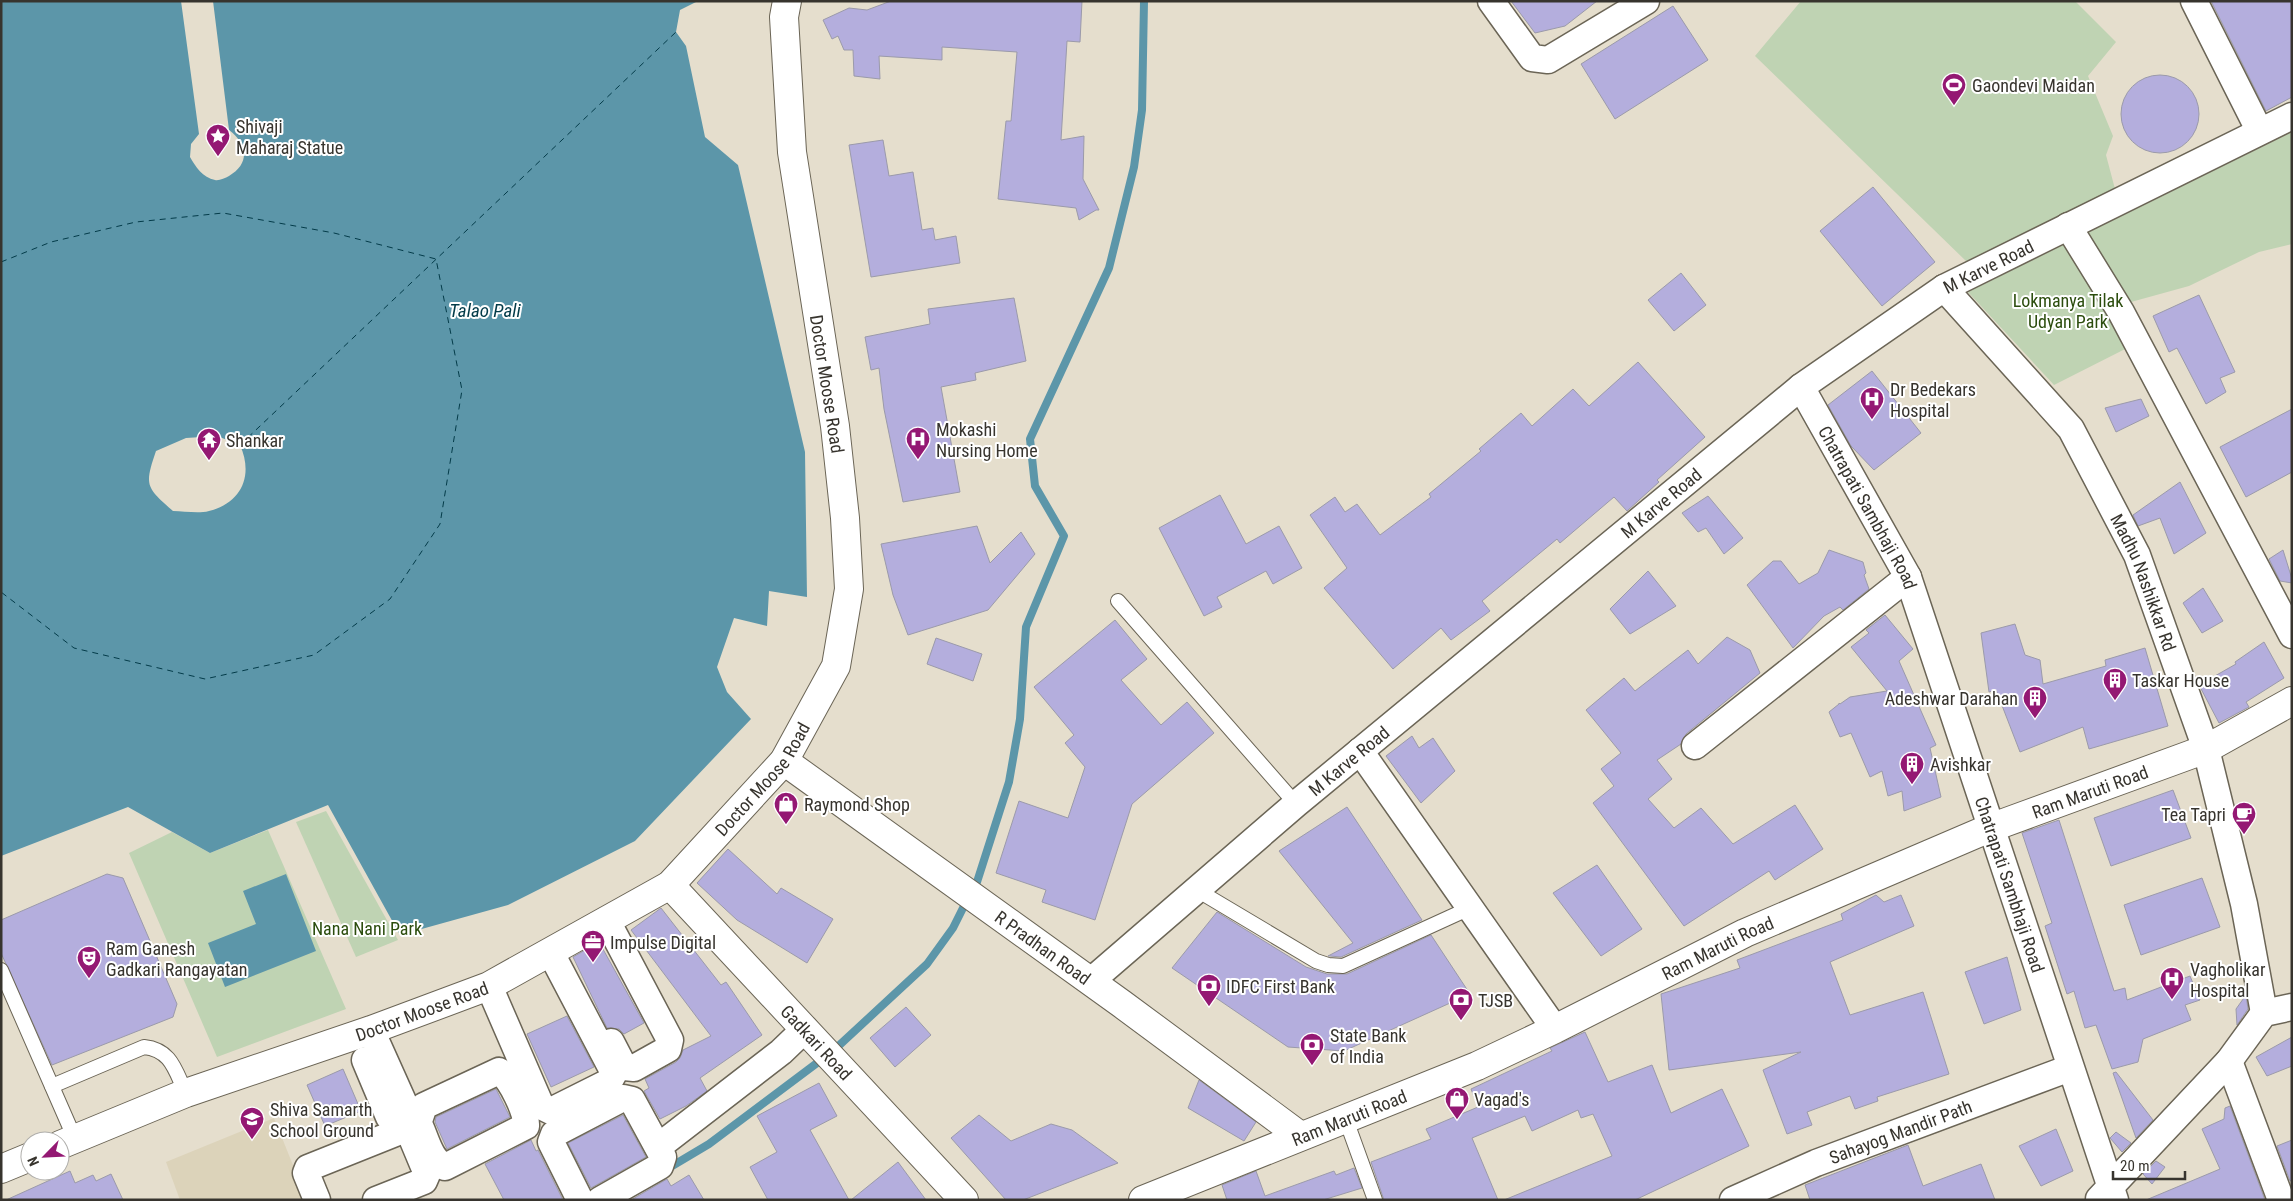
<svg xmlns="http://www.w3.org/2000/svg" width="2293" height="1201" font-family="'Roboto Condensed',sans-serif">
	<style>
		.built { fill: #dcd3ba }
		.green { fill: #bfd3b3 }
		.water { fill: #5c96a9; fill-rule: evenodd }
		.lines { fill: none; stroke-linecap: round; stroke-linejoin: round }
		.stream { stroke: #5c96a9; stroke-width: 8 }
		.ferry { stroke: #033b49; stroke-width: 1; stroke-dasharray: 6 5; stroke-linecap: butt }
		.building { fill: #b4aedd; stroke: #9b9aaa }
		.service-casing { stroke: #6b6556; stroke-width: 16 }
		.minor-casing { stroke: #6b6556; stroke-width: 29 }
		.tertiary-casing { stroke: #6b6556; stroke-width: 30 }
		.secondary-casing { stroke: #6b6556; stroke-width: 30 }
		.service { stroke: #fff; stroke-width: 14 }
		.minor { stroke: #fff; stroke-width: 26 }
		.tertiary { stroke: #fff; stroke-width: 28 }
		.secondary { stroke: #fff; stroke-width: 28 }
		.labels { text-anchor: middle; dominant-baseline: central; stroke-width: 4; stroke-linejoin: round; paint-order: stroke }
		.poi-label { font-size: 18px; fill: #37342e; stroke: #fff; text-anchor: start }
		.street-label { font-size: 18px; fill: #37342e; stroke: #fff }
		.park-label { font-size: 18px; fill: #2c4d0e; stroke: #fff }
		.water-label { font-size: 19px; font-style: italic; fill: #033b49; stroke: #fff }
	</style>
	<rect width="100%" height="100%" fill="#e5decd"/>
	<polygon class="built" points="274,1118 307,1200 180,1200 166,1162"/>
	<g class="green">
		<polygon points="1801,1 2075,1 2116,42 2088,76 2113,136 2106,155 2115,189 1967,262 1755,56"/>
		<polygon points="2292,132 2292,244 2259,252 2189,286 2131,302 2139,342 2054,385 1968,292"/>
		<polygon points="326,811 398,940 356,957 296,822"/>
		<polygon points="268,830 346,1009 217,1057 129,853 172,832 210,853"/>
	</g>
	<g class="water">
		<path d="M1 1H181L199 134 191 144 190 157C195 166 203 178 215 180 219 181 225 178 229 176 250 164 248 144 229 130L213 1H698L680 10 676 32 686 46 705 137 738 165 805 452 807 597 769 591 767 626 734 618 717 667 727 692 751 719 635 841 508 905 400 935 328 805 210 853 128 807 1 856ZM217 436 240 445C254 476 241 503 209 511 198 514 184 511 173 511 146 487 144 486 156 451L186 438Z"/>
		<polygon points="286,874 316,951 225,987 208,943 256,924 243,891"/>
	</g>
	<g class="lines">
		<g class="stream">
			<polyline points="977,882 1009,782 1020,719 1026,627 1064,536 1035,486 1030,439 1109,268 1134,167 1142,110 1144,1"/>
			<polyline points="833,1051 927,964 953,928 963,908"/>
			<polyline points="667,1169 709,1144 817,1063"/>
		</g>
		<g class="ferry">
			<polyline points="1,262 51,242 136,222 223,213 334,233 436,259 462,390 440,524 390,599 314,655 205,679 74,648 1,592"/>
			<polyline points="240,445 676,32"/>
		</g>
	</g>
	<g class="building">
		<polygon points="891,1 1082,1 1080,42 1067,41 1061,140 1084,136 1083,179 1099,210 1096,210 1079,220 1076,208 998,199 1006,121 1011,121 1017,52 942,47 942,60 879,56 880,79 854,76 853,50 844,50 838,36 832,39 823,20 849,8 867,10"/>
		<polygon points="1511,1 1597,1 1565,26 1535,33"/>
		<polygon points="2211,1 2292,1 2292,97 2266,111"/>
		<polygon points="1673,6 1708,60 1615,119 1581,64"/>
		<circle cx="2160" cy="114" r="39"/>
		<polygon points="883,140 889,176 913,172 922,230 933,228 935,240 956,236 960,263 871,277 849,145"/>
		<polygon points="1873,187 1935,262 1882,306 1820,231"/>
		<polygon points="1681,273 1706,305 1674,331 1648,300"/>
		<polygon points="2199,295 2235,372 2220,378 2226,392 2206,404 2177,348 2169,352 2153,316"/>
		<polygon points="1014,298 1026,361 975,373 976,380 941,387 960,492 903,502 884,409 879,368 871,370 865,337 930,324 928,309"/>
		<polygon points="1638,362 1705,437 1657,480 1659,482 1627,511 1614,497 1560,543 1557,539 1482,601 1490,611 1451,640 1441,628 1393,669 1324,588 1347,568 1310,515 1335,497 1345,512 1357,504 1380,535 1431,497 1429,494 1481,451 1479,449 1521,413 1532,426 1573,389 1589,406"/>
		<polygon points="1872,371 1921,433 1874,470 1851,446 1828,405"/>
		<polygon points="2141,399 2149,416 2116,432 2105,408"/>
		<polygon points="2292,409 2292,472 2246,497 2220,447"/>
		<polygon points="2180,482 2206,533 2174,554 2160,518 2138,526 2133,515"/>
		<polygon points="1220,495 1246,544 1279,526 1302,568 1273,584 1266,571 1217,597 1222,607 1204,616 1159,528"/>
		<polygon points="1708,496 1743,538 1724,554 1706,528 1698,532 1682,513"/>
		<polygon points="977,526 990,563 1021,532 1035,554 988,610 908,635 893,595 881,544"/>
		<polygon points="1829,550 1863,562 1866,573 1864,575 1869,589 1843,610 1840,607 1824,616 1793,648 1747,585 1773,561 1781,561 1799,584 1818,573"/>
		<polygon points="2283,550 2292,579 2292,583 2280,581 2269,559"/>
		<polygon points="1648,571 1676,606 1630,634 1610,609"/>
		<polygon points="2203,588 2223,621 2202,633 2183,603"/>
		<polygon points="1885,615 1913,649 1899,661 1936,745 1930,748 1941,797 1904,811 1902,791 1888,796 1882,771 1870,777 1851,733 1840,737 1829,712 1839,704 1839,703 1840,704 1850,697 1887,691 1851,647 1869,633 1866,630"/>
		<polygon points="1115,620 1147,659 1121,680 1161,725 1187,702 1214,733 1132,804 1095,920 1042,902 1046,890 996,873 1019,801 1068,818 1085,767 1065,743 1074,735 1034,687"/>
		<polygon points="2015,624 2025,655 2040,660 2043,684 2106,666 2105,660 2145,648 2168,726 2089,749 2083,727 2020,752 1996,690 1989,692 1981,633"/>
		<polygon points="1727,637 1750,650 1760,673 1686,734 1681,744 1657,760 1672,779 1648,799 1674,828 1701,808 1733,844 1795,805 1823,849 1775,880 1769,871 1684,926 1593,803 1614,786 1601,769 1621,753 1586,710 1624,678 1635,691 1688,650 1698,664"/>
		<polygon points="936,638 982,654 973,681 927,664"/>
		<polygon points="2264,642 2284,678 2246,702 2249,707 2219,723 2199,685 2236,664 2235,662"/>
		<polygon points="1412,736 1419,748 1433,738 1455,771 1421,803 1386,756"/>
		<polygon points="2173,790 2191,838 2111,866 2094,818"/>
		<polygon points="1347,807 1422,920 1341,957 1330,956 1328,956 1353,943 1279,851"/>
		<polygon points="2059,820 2114,991 2125,988 2127,1000 2190,976 2200,1000 2185,1005 2191,1020 2143,1039 2138,1062 2112,1069 2096,1025 2085,1028 2074,991 2067,994 2045,926 2052,923 2022,833"/>
		<polygon points="728,849 777,894 781,888 833,919 807,963 737,920 697,883"/>
		<polygon points="1597,865 1642,929 1601,956 1553,893"/>
		<polygon points="107,874 123,878 177,1004 173,1017 52,1065 1,953 1,920"/>
		<polygon points="2202,878 2220,927 2141,955 2124,905"/>
		<polygon points="1876,895 1884,902 1901,895 1914,926 1830,962 1850,1015 1923,992 1949,1074 1877,1097 1878,1101 1855,1109 1850,1096 1807,1112 1812,1125 1787,1134 1763,1070 1801,1052 1669,1070 1661,994 1740,968 1737,960 1843,920 1841,914"/>
		<polygon points="661,908 721,985 726,982 762,1035 700,1078 707,1091 686,1106 660,1119 644,1091 649,1088 645,1079 676,1062 680,1058 683,1050 711,1036 631,930"/>
		<polygon points="1217,912 1306,967 1327,974 1347,974 1431,935 1470,994 1344,1051 1288,1047 1172,968"/>
		<polygon points="599,942 644,1023 624,1034 619,1029 607,1028 573,957"/>
		<polygon points="2007,957 2021,1010 1984,1024 1965,972"/>
		<polygon points="2246,995 2248,1009 2237,1025 2236,1009"/>
		<polygon points="906,1007 931,1035 895,1067 870,1038"/>
		<polygon points="567,1016 594,1067 551,1087 527,1034"/>
		<polygon points="1585,1032 1608,1082 1652,1065 1671,1113 1722,1089 1749,1146 1635,1200 1504,1200 1612,1156 1593,1114 1581,1118 1578,1110 1532,1131 1525,1116 1472,1138 1498,1200 1384,1200 1371,1162 1431,1139 1426,1129 1478,1107 1471,1089 1552,1051 1550,1048"/>
		<polygon points="2292,1037 2292,1066 2267,1076 2256,1057"/>
		<polygon points="343,1069 361,1111 325,1126 307,1085"/>
		<polygon points="2116,1072 2153,1120 2136,1138 2113,1073"/>
		<polygon points="1199,1080 1256,1122 1244,1141 1188,1108"/>
		<polygon points="819,1083 837,1116 810,1130 849,1200 768,1200 750,1167 777,1152 757,1116"/>
		<polygon points="496,1089 510,1117 447,1149 435,1122 436,1117"/>
		<polygon points="2230,1106 2265,1200 2146,1200 2220,1169 2202,1129 2224,1119 2225,1108"/>
		<polygon points="623,1115 646,1157 591,1188 568,1143"/>
		<polygon points="979,1115 1011,1141 1051,1124 1072,1130 1118,1163 1023,1200 1006,1200 951,1138"/>
		<polygon points="2056,1129 2073,1171 2041,1186 2019,1146"/>
		<polygon points="2116,1132 2131,1143 2122,1152 2110,1138"/>
		<polygon points="531,1140 536,1151 538,1150 563,1200 504,1200 485,1164"/>
		<polygon points="2292,1140 2292,1180 2290,1181 2277,1146"/>
		<polygon points="1908,1145 1923,1186 1981,1164 1995,1200 1810,1200 1805,1185"/>
		<polygon points="2156,1161 2165,1167 2152,1184 2143,1174"/>
		<polygon points="898,1162 926,1200 851,1200"/>
		<polygon points="1354,1168 1362,1188 1323,1200 1227,1200 1222,1185 1256,1171 1265,1196 1334,1171 1336,1175"/>
		<polygon points="70,1171 75,1183 93,1175 96,1181 111,1174 123,1200 6,1200"/>
		<polygon points="689,1175 704,1200 631,1200 667,1179 671,1186"/>
	</g>
	<g class="lines">
		<defs>
			<g id="service">
				<polyline points="1118,601 1296,804"/>
				<polyline points="1207,896 1316,961 1328,965 1343,966 1470,908"/>
				<polyline points="1,970 75,1139"/>
				<path d="M52 1086 144 1047C172 1050 175 1071 186 1093"/>
				<polyline points="1345,1117 1375,1200"/>
			</g>
			<g id="minor">
				<polyline points="1491,1 1532,58 1548,60 1646,1"/>
				<polyline points="2194,1 2259,130"/>
				<polyline points="2068,226 2121,312 2292,635"/>
				<path id="s1" d="M1944 288 2071 429 2137 555 2206 749 2244 904 2264 1013"/>
				<path id="s2" d="M1801 387 1908 577 2115 1200"/>
				<polyline points="1695,746 1908,577"/>
				<polyline points="1360,751 1555,1029"/>
				<polyline points="607,921 670,1040 668,1049 634,1068 624,1067 611,1042"/>
				<path id="s3" d="M1091 981 1296 804 1801 387 1944 288 2292 116"/>
				<polyline points="489,986 541,1106 551,1111 609,1082 614,1073 551,953"/>
				<polyline points="371,1030 406,1108 404,1119 427,1174 424,1181 376,1200"/>
				<polyline points="365,1060 389,1117"/>
				<polyline points="2229,1061 2281,1200"/>
				<path d="M406 1108C426 1120 423 1156 445 1167L526 1126C527 1112 511 1079 499 1071L424 1106 418 1124"/>
				<polyline points="658,1147 781,1052 805,1029"/>
				<polyline points="2099,1199 2229,1061 2264,1013 2292,1007"/>
				<polyline points="317,1200 306,1173 308,1168 408,1128"/>
				<polyline points="580,1200 551,1142 554,1134 623,1098 632,1100 663,1157 660,1166 600,1200"/>
				<path id="s4" d="M1733 1200 1816 1163 2070 1068"/>
			</g>
			<g id="tertiary">
				<path id="s5" d="M784 761 1122 1004 1299 1135"/>
				<path id="s6" d="M670 885 964 1200"/>
				<path id="s7" d="M1143 1200 1477 1066 1555 1029 1745 933 1990 828 2206 749 2292 701"/>
			</g>
			<g id="secondary">
				<path id="s8" d="M60 1145 186 1093 371 1030 489 986 670 885 784 761 836 666 849 589 845 518 835 426 792 152 784 17 787 1"/>
				<polyline points="1,1169 30,1157"/>
			</g>
		</defs>
		<use href="#service" class="service-casing"/>
		<use href="#minor" class="minor-casing"/>
		<use href="#tertiary" class="tertiary-casing"/>
		<use href="#secondary" class="secondary-casing"/>
		<use href="#service" class="service"/>
		<use href="#minor" class="minor"/>
		<use href="#tertiary" class="tertiary"/>
		<use href="#secondary" class="secondary"/>
	</g>
	<defs>
		<symbol id="stadium-pin" viewBox="-11 -11 22 30"><path d="M0 17L-7.5 6A9.5 9.5 0 1 1 7.5 6Z" fill="#941873" stroke="#fff"/><path d="M0-5a6.5 5 0 1 0 0 10a6.5 5 0 1 0 0-10ZM-3.5-1.8h7v3.6h-7Z" fill="#fff"/></symbol>
		<symbol id="sight-pin" viewBox="-11 -11 22 30"><path d="M0 17L-7.5 6A9.5 9.5 0 1 1 7.5 6Z" fill="#941873" stroke="#fff"/><path d="M0-6L1.8-2.2L6-1.7L2.9 1.2L3.7 5.4L0 3.3L-3.7 5.4L-2.9 1.2L-6-1.7L-1.8-2.2Z" fill="#fff"/></symbol>
		<symbol id="hospital-pin" viewBox="-11 -11 22 30"><path d="M0 17L-7.5 6A9.5 9.5 0 1 1 7.5 6Z" fill="#941873" stroke="#fff"/><path d="M-5-5h3v3.5h4V-5h3V5h-3V1.5h-4V5h-3Z" fill="#fff"/></symbol>
		<symbol id="temple-pin" viewBox="-11 -11 22 30"><path d="M0 17L-7.5 6A9.5 9.5 0 1 1 7.5 6Z" fill="#941873" stroke="#fff"/><path d="M0-6L5-2H3V0L6.5 2.5H4V6H1.5V3h-3V6H-4V2.5H-6.5L-3 0V-2H-5Z" fill="#fff"/></symbol>
		<symbol id="building-pin" viewBox="-11 -11 22 30"><path d="M0 17L-7.5 6A9.5 9.5 0 1 1 7.5 6Z" fill="#941873" stroke="#fff"/><path d="M-4-6H4V6H1V3H-1V6H-4ZM-2.5-4.3h1.7v1.8h-1.7ZM.8-4.3h1.7v1.8H.8ZM-2.5-1h1.7V.8h-1.7ZM.8-1h1.7V.8H.8Z" fill="#fff"/></symbol>
		<symbol id="shop-pin" viewBox="-11 -11 22 30"><path d="M0 17L-7.5 6A9.5 9.5 0 1 1 7.5 6Z" fill="#941873" stroke="#fff"/><path d="M-5-2.5h2.3a2.7 3.5 0 0 1 5.4 0H5L5.5 6h-11ZM-1.5-2.5h3a1.5 2.3 0 0 0-3 0Z" fill="#fff"/></symbol>
		<symbol id="cafe-pin" viewBox="-11 -11 22 30"><path d="M0 17L-7.5 6A9.5 9.5 0 1 1 7.5 6Z" fill="#941873" stroke="#fff"/><path d="M-5.5-4.5H6V0H3Q3 3.5 0 3.5H-2.5Q-5.5 3.5-5.5 0ZM3-3.2v2h1.7v-2ZM-6 4.5H4V6H-6Z" fill="#fff"/></symbol>
		<symbol id="office-pin" viewBox="-11 -11 22 30"><path d="M0 17L-7.5 6A9.5 9.5 0 1 1 7.5 6Z" fill="#941873" stroke="#fff"/><path d="M-6-3h4V-5.5h4V-3h4V5H-6ZM-1-4.5V-3h2v-1.5ZM-6 0V1H6V0Z" fill="#fff"/></symbol>
		<symbol id="theatre-pin" viewBox="-11 -11 22 30"><path d="M0 17L-7.5 6A9.5 9.5 0 1 1 7.5 6Z" fill="#941873" stroke="#fff"/><path d="M-5-5.5Q0-4 5-5.5V0Q5 5 0 6Q-5 5-5 0ZM-3.3-2.5H-1v1.5H-3.3ZM1-2.5H3.3v1.5H1ZM-2.8 1Q0 5.5 2.8 1Z" fill="#fff"/></symbol>
		<symbol id="bank-pin" viewBox="-11 -11 22 30"><path d="M0 17L-7.5 6A9.5 9.5 0 1 1 7.5 6Z" fill="#941873" stroke="#fff"/><path d="M-6-4H6V4H-6ZM0-2.3a2.3 2.3 0 1 0 0 4.6a2.3 2.3 0 1 0 0-4.6Z" fill="#fff"/></symbol>
		<symbol id="school-pin" viewBox="-11 -11 22 30"><path d="M0 17L-7.5 6A9.5 9.5 0 1 1 7.5 6Z" fill="#941873" stroke="#fff"/><path d="M0-5L7-2L0 1L-7-2ZM-4 1L0 2.5L4 1V4Q0 6-4 4Z" fill="#fff"/></symbol>
	</defs>
	<g fill-rule="evenodd">
		<use href="#stadium-pin" x="1940" y="71" width="28" height="38"/>
		<use href="#sight-pin" x="204" y="122" width="28" height="38"/>
		<use href="#hospital-pin" x="1858" y="385" width="28" height="38"/>
		<use href="#hospital-pin" x="904" y="425" width="28" height="38"/>
		<use href="#temple-pin" x="195" y="426" width="28" height="38"/>
		<use href="#building-pin" x="2101" y="666" width="28" height="38"/>
		<use href="#building-pin" x="2021" y="684" width="28" height="38"/>
		<use href="#building-pin" x="1898" y="750" width="28" height="38"/>
		<use href="#shop-pin" x="772" y="790" width="28" height="38"/>
		<use href="#cafe-pin" x="2230" y="800" width="28" height="38"/>
		<use href="#office-pin" x="579" y="928" width="28" height="38"/>
		<use href="#theatre-pin" x="75" y="944" width="28" height="38"/>
		<use href="#hospital-pin" x="2158" y="965" width="28" height="38"/>
		<use href="#bank-pin" x="1195" y="972" width="28" height="38"/>
		<use href="#bank-pin" x="1447" y="986" width="28" height="38"/>
		<use href="#bank-pin" x="1298" y="1031" width="28" height="38"/>
		<use href="#shop-pin" x="1443" y="1085" width="28" height="38"/>
		<use href="#school-pin" x="238" y="1105" width="28" height="38"/>
	</g>
	<g class="labels">
		<g class="poi-label">
			<text x="1972" y="85">Gaondevi Maidan</text>
			<text x="236" y="126">Shivaji<tspan x="236" dy="21">Maharaj Statue</tspan></text>
			<text x="1890" y="389">Dr Bedekars<tspan x="1890" dy="21">Hospital</tspan></text>
			<text x="936" y="429">Mokashi<tspan x="936" dy="21">Nursing Home</tspan></text>
			<text x="226" y="440">Shankar</text>
			<text x="2132" y="680">Taskar House</text>
			<text x="2018" y="698" text-anchor="end">Adeshwar Darahan</text>
			<text x="1930" y="764">Avishkar</text>
			<text x="804" y="804">Raymond Shop</text>
			<text x="2226" y="814" text-anchor="end">Tea Tapri</text>
			<text x="610" y="942">Impulse Digital</text>
			<text x="106" y="948">Ram Ganesh<tspan x="106" dy="21">Gadkari Rangayatan</tspan></text>
			<text x="2190" y="969">Vagholikar<tspan x="2190" dy="21">Hospital</tspan></text>
			<text x="1226" y="986">IDFC First Bank</text>
			<text x="1478" y="1000">TJSB</text>
			<text x="1330" y="1035">State Bank<tspan x="1330" dy="21">of India</tspan></text>
			<text x="1474" y="1099">Vagad's</text>
			<text x="270" y="1109">Shiva Samarth<tspan x="270" dy="21">School Ground</tspan></text>
		</g>
		<g class="street-label">
			<text stroke="none"><textPath href="#s3" startOffset="1149">M Karve Road</textPath></text>
			<text transform="translate(827 384) rotate(81)">Doctor Moose Road</text>
			<text stroke="none"><textPath href="#s3" startOffset="744">M Karve Road</textPath></text>
			<text stroke="none"><textPath href="#s2" startOffset="138">Chatrapati Sambhaji Road</textPath></text>
			<text stroke="none"><textPath href="#s1" startOffset="360">Madhu Nashikkar Rd</textPath></text>
			<text stroke="none"><textPath href="#s3" startOffset="339">M Karve Road</textPath></text>
			<text stroke="none"><textPath href="#s8" startOffset="806">Doctor Moose Road</textPath></text>
			<text stroke="none"><textPath href="#s7" startOffset="1032">Ram Maruti Road</textPath></text>
			<text stroke="none"><textPath href="#s2" startOffset="542">Chatrapati Sambhaji Road</textPath></text>
			<text stroke="none"><textPath href="#s5" startOffset="319">R Pradhan Road</textPath></text>
			<text stroke="none"><textPath href="#s7" startOffset="628">Ram Maruti Road</textPath></text>
			<text stroke="none"><textPath href="#s8" startOffset="386">Doctor Moose Road</textPath></text>
			<text stroke="none"><textPath href="#s6" startOffset="215">Gadkari Road</textPath></text>
			<text stroke="none"><textPath href="#s7" startOffset="222">Ram Maruti Road</textPath></text>
			<text stroke="none"><textPath href="#s4" startOffset="181">Sahayog Mandir Path</textPath></text>
		</g>
		<g class="park-label">
			<text x="2068" y="300">Lokmanya Tilak<tspan x="2068" dy="21">Udyan Park</tspan></text>
			<text x="367" y="928">Nana Nani Park</text>
		</g>
		<g class="water-label">
			<text x="485" y="310">Talao Pali</text>
		</g>
	</g>
	<rect width="2293" height="1201" fill="none" stroke="#37342e" stroke-width="5"/>
	<g transform="translate(45 1156) rotate(246)"><circle r="24" fill="#ffffff" stroke="#afaeab"/>
	<path d="M0-4L9 19L0 12L-9 19Z" fill="#941873"/>
	<text y="-8" font-size="14" font-weight="bold" text-anchor="middle" fill="#37342e">N</text>
	</g>
	<path d="M2113 1171v8h72v-8" fill="none" stroke="#37342e" stroke-width="2.5"/>
	<text x="2120" y="1171" font-size="15" fill="#37342e" stroke="#ffffff" stroke-width="4" paint-order="stroke">20 m</text>
</svg>
